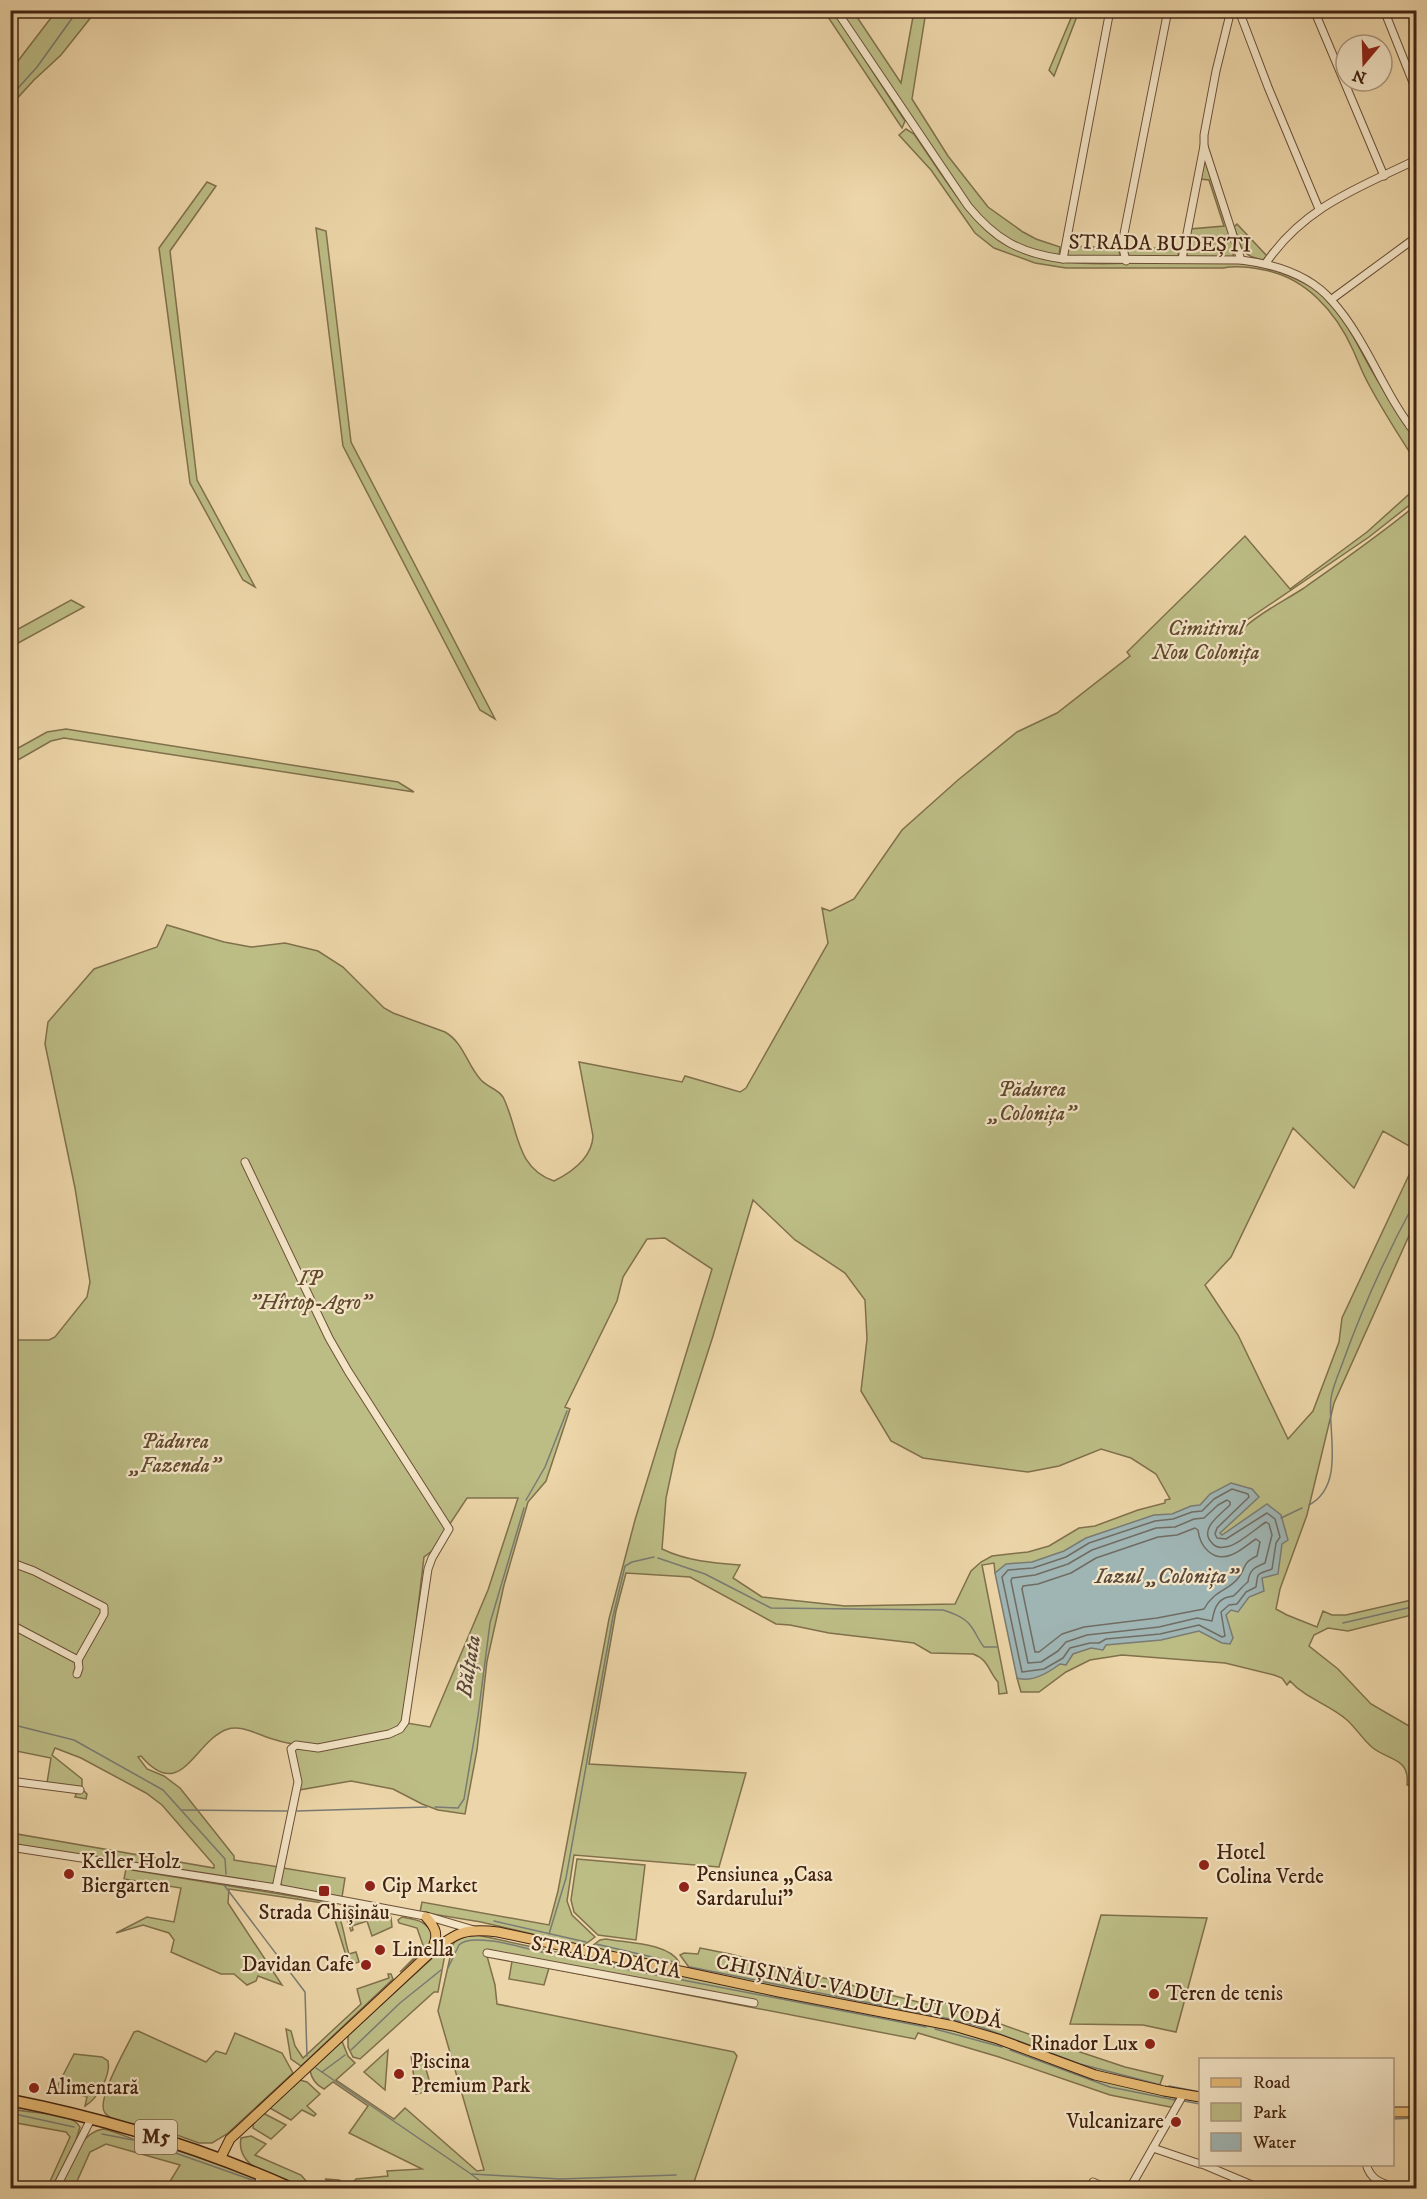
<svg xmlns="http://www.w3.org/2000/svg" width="1427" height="2199" font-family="'IM FELL DW Pica',serif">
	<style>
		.green { fill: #bcbc85; stroke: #80704b; stroke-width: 1.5; fill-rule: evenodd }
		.water { fill: #9fb5b4; stroke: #7a7b73; stroke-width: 1.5 }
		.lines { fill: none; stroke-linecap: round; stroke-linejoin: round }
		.shore { stroke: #716c62; stroke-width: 1.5 }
		.stream { stroke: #7a7b73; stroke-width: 1.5 }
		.minor-casing { stroke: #6d5037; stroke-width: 9 }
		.major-casing { stroke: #432311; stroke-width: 11 }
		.highway-casing { stroke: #432311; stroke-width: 13 }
		.minor { stroke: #f3e4c6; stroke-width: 7 }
		.major { stroke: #e6ba74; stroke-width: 9 }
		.highway { stroke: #e6ba74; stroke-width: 10 }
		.poi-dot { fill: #8f2418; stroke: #f3e4c6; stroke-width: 2 }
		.labels { text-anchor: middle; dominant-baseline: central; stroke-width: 4.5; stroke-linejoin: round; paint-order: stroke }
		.shield { fill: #f3e4c6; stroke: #785d47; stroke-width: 1.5 }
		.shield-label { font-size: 20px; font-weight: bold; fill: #432311 }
		.street-label { font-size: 21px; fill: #432311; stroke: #f3e4c6 }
		.park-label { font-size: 21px; font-style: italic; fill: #61492e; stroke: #f3e4c6 }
		.poi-label { font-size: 21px; fill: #432311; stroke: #f3e4c6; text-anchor: start }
		.water-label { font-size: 22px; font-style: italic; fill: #5a483a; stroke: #f3e4c6 }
	</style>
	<rect width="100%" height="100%" fill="#ecd5a8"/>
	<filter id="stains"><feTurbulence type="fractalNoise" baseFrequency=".00333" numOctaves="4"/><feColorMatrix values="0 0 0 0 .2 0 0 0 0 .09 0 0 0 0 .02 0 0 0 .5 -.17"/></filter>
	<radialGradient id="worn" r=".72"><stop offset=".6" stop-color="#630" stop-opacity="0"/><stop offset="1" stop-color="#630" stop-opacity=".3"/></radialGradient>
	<g class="green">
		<polygon points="57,10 96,11 61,55 34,80 11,105 11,70"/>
		<polygon points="824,11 833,11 905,121 902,128"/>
		<polygon points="838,11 853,11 901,83 914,11 926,11 912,99 948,156 988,207 1023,232 1036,239 1060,247 1059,256 1032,250 1003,237 975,211"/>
		<polygon points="1074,11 1079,11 1054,76 1049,70"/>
		<path d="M906 129 914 134C938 168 973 230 1010 247 1099 288 1213 235 1300 281 1309 285 1318 291 1326 298 1346 318 1358 347 1372 371 1383 389 1393 407 1405 425 1408 429 1415 434 1416 439 1419 445 1416 456 1416 462 1399 436 1383 411 1368 383 1362 372 1358 361 1353 350 1336 312 1306 278 1264 270 1250 267 1237 265 1223 268H1066L1035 263 994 248 975 233 931 170 899 135Z"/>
		<polygon points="1205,155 1234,245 1233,257 1188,257 1186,253 1190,229 1224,226 1209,180 1200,179"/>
		<polygon points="207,182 216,186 170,251 197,480 255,587 243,580 190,483 159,248"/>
		<path d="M1237 224 1267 256 1263 260C1240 256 1241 246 1234 227Z"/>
		<polygon points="316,228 326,231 351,442 495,719 480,710 343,446"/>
		<polygon points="1068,246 1118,248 1121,258 1067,257"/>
		<polygon points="1125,247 1179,249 1178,257 1128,257"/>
		<path d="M1416 488V500L1369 537 1244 622 1246 626C1263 611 1284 601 1304 588 1342 561 1380 535 1416 505V1150L1383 1131 1354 1188 1293 1128 1231 1257 1205 1285 1238 1335 1288 1439 1313 1411 1339 1342 1342 1318 1416 1160V1220L1334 1403 1307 1515 1280 1589 1276 1609 1287 1615 1317 1627 1323 1611 1332 1615H1346L1416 1599V1614L1348 1631 1328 1628 1314 1635 1309 1646 1338 1669 1371 1704 1416 1730V1787L1407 1785C1410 1758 1390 1761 1373 1748 1363 1740 1357 1729 1347 1720 1330 1705 1305 1698 1290 1681L1287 1685 1282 1678 1274 1675 1225 1663 1122 1655 1090 1660 1066 1672 1039 1692H1021L1017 1678 1040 1671 1068 1644 1121 1631 1160 1626 1181 1616 1200 1588 1212 1563 1214 1546 1208 1529 1161 1526 1134 1533 1121 1540H1109L1066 1567 995 1573 994 1563 982 1565 1007 1693 999 1694 998 1682C989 1672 988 1659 973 1654L931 1653 914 1643 829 1633 790 1625 776 1624 690 1577 626 1573 616 1611 589 1764 746 1773 719 1867 574 1855 567 1901 572 1915 595 1937 583 1946 481 1922 420 1912 422 1902 549 1925 558 1891 609 1619 635 1520 712 1269 665 1238 647 1239 623 1277 617 1301 565 1407 570 1409 546 1481 528 1502 504 1585 487 1661 477 1750 465 1814 438 1810 422 1804 393 1789 351 1781 299 1790 300 1782 293 1751 298 1747 319 1750 367 1738 389 1735 395 1734 407 1723 430 1727 488 1590 518 1498H467L432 1551 424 1557 406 1708C405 1715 403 1724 397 1729 386 1737 366 1736 352 1738 340 1740 329 1747 317 1747 307 1746 285 1743 276 1740 262 1737 242 1724 228 1729 194 1740 182 1804 141 1756L138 1757 147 1769 164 1776 180 1788 234 1856V1860L279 1867 275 1881 271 1885 11 1844V1833L214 1868V1865L162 1805 146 1793 81 1758 55 1748 52 1755 82 1779V1789L87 1794 86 1799 75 1797 77 1792H81V1789L47 1783 51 1758 11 1750V1340H49L55 1337 87 1297 90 1282 75 1188 45 1044 48 1022 94 969 157 947 167 925 224 942 251 947 285 943 318 951 343 967 384 1008 393 1013 445 1032C464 1043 467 1065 481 1080 487 1087 498 1089 503 1097 519 1129 515 1168 554 1181 572 1172 592 1157 593 1136L579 1062 682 1082 685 1076 740 1092 746 1088 828 943 822 908 830 911 854 899 902 830 958 780 1017 732 1057 713 1130 656 1127 652 1245 536 1290 589 1367 532ZM753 1200 795 1240 845 1273 865 1300 867 1339 861 1391 891 1441 923 1458 1028 1472 1059 1466 1101 1449 1131 1458 1156 1474 1170 1499 1165 1500V1503L1138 1510 1095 1526 1079 1528 1049 1546 1028 1552 992 1556 981 1562 971 1571 955 1604 845 1606 762 1597 733 1578 740 1565C713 1563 687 1561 662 1549L666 1498 676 1451 713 1336Z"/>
		<polygon points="71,600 84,607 11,647 11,633"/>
		<polygon points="66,729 398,782 414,792 64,738 51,741 11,764 11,752 47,732"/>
		<polygon points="577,1859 645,1865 636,1940 598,1935 574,1912 571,1900"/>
		<polygon points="283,1868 345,1878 342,1897 283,1886 280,1883"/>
		<path d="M126 1869 329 1902C344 1916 343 1936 349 1954L356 1952 359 1962 349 1965 330 1904 229 1889 228 1903 282 1985 258 1976 256 1981 247 1985 234 1974H221L171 1952 174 1940 169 1933 143 1925 116 1933 147 1917 174 1922 181 1888 124 1879Z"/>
		<polygon points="348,1906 388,1914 391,1917 392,1927 372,1936 367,1921 352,1926 353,1930 351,1931 343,1909"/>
		<polygon points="1101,1915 1207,1918 1176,2032 1143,2025 1070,2024"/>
		<path d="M402 1917C418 1920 424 1920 433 1934L429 1946 400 1972 424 1948 417 1928 399 1923 398 1920Z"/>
		<path d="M477 1935 584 1958 649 1969 942 2027 1175 2097V2106L1170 2107 1110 2095 999 2057 918 2033 915 2039 549 1968 544 1985 509 1979 512 1961 487 1956 495 1985 497 2004 734 2052 737 2056 693 2185 759 2184 775 2188H345L325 2179 339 2180 350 2186 356 2179 388 2176 387 2171 422 2169 349 2133 368 2106 333 2082 324 2089C316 2085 312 2080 310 2071L342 2041 348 2056 355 2063 336 2080 394 2119 405 2108 477 2171 484 2170 438 2011 453 1944C459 1937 469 1936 477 1935Z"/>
		<path d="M606 1939C627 1943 668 1943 679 1962L678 1968 591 1947 600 1940Z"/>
		<polygon points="700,1948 730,1954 926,2004 954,2003 970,2013 1065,2047 1125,2067 1163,2076 1159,2087 1088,2069 1015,2042 691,1970 680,1955 684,1953 698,1954"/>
		<polygon points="439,1952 443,1952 445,1954 438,1992 434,1992 360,2059 353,2057 348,2047 348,2035"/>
		<polygon points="388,1974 391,1974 393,1979 301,2066 291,2059 286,2029 291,2031 295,2046 303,2058 361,2004 357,1989 389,1978"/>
		<path d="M138 2031 206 2062 216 2051 226 2054 235 2033 282 2053 293 2073 227 2134 212 2143H199L146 2124 145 2126C134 2124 112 2122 105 2113 95 2101 127 2047 134 2032Z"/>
		<polygon points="388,2050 385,2090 364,2072"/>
		<polygon points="421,2052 432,2090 416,2094 411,2055"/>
		<path d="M74 2054 102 2057 108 2061C111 2076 97 2099 85 2106L87 2097 57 2087Z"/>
		<polygon points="300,2080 307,2082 320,2094 307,2106 316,2114 314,2116 302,2110 291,2120 270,2108"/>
		<path d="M10 2108C28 2115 71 2110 80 2127L76 2140 52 2188H47L70 2137 66 2132 11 2122Z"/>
		<polygon points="263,2113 286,2125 271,2139 253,2128 253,2124"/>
		<path d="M103 2129C124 2133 141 2146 161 2145L259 2177 254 2188H166L180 2165 106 2144 90 2152 74 2188H59C69 2168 78 2133 103 2129Z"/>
		<path d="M251 2136 266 2144 255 2155 301 2175 307 2182V2188H301C279 2179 235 2169 241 2138Z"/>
	</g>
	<path class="water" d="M1231 1483 1252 1489 1259 1497 1220 1533 1222 1535 1267 1504 1281 1515 1288 1540 1282 1544 1278 1574 1262 1578 1264 1591 1249 1597 1238 1612 1231 1610 1226 1615 1233 1638 1230 1644 1222 1643 1199 1631 1161 1640 1106 1645 1103 1650 1091 1648 1073 1654 1066 1665 1060 1664C1048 1673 1032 1683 1017 1678L995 1573 1006 1564 1032 1562 1064 1551 1086 1538 1154 1515 1172 1514 1191 1506 1200 1505 1210 1494Z"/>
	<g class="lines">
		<g class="shore">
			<path d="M1232 1489 1248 1494 1249 1497 1217 1528 1215 1534 1217 1538 1226 1539 1267 1513 1275 1519 1280 1537 1276 1543 1272 1569C1257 1575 1258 1571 1256 1587L1246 1592 1237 1604 1229 1605 1221 1612 1225 1636 1222 1637 1199 1625 1160 1634 1106 1639 1099 1643H1090L1070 1648 1063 1658 1044 1669 1022 1672 1002 1577 1008 1570 1033 1568 1066 1557 1089 1543 1155 1521 1173 1519 1192 1512 1202 1511 1214 1499Z"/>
			<path d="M1227 1500 1230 1502V1505C1221 1514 1198 1529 1212 1543 1215 1547 1220 1548 1225 1547 1237 1546 1255 1529 1266 1522L1269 1524 1272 1535 1265 1563C1255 1567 1249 1570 1248 1582 1242 1586 1238 1593 1233 1596 1231 1597 1230 1596 1228 1597 1216 1600 1214 1611 1212 1621L1197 1618 1159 1627 1087 1635 1066 1642 1058 1651 1041 1662 1028 1663 1011 1581 1012 1578 1035 1575 1068 1564 1092 1550 1156 1528 1175 1527 1194 1519 1204 1518 1218 1505Z"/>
			<path d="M1195 1528 1198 1530C1200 1547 1213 1562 1231 1555 1240 1552 1248 1544 1256 1539L1260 1542 1257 1556C1242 1563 1247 1566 1239 1577 1229 1591 1214 1590 1204 1609L1157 1618 1084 1627 1062 1634 1039 1652H1035L1022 1589 1023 1586 1038 1584 1071 1573 1096 1558 1158 1537 1177 1535Z"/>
		</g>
		<g class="stream">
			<polyline points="10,97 37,67 78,10"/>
			<polyline points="526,1500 545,1467 567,1411"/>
			<path d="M1309 1505C1346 1485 1327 1431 1331 1398 1333 1385 1340 1371 1344 1359 1364 1304 1388 1251 1416 1200"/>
			<polyline points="1281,1518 1302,1508"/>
			<path d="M658 1558 705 1574 771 1608 943 1610C952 1613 964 1617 970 1625 976 1632 978 1640 984 1647H997"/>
			<polyline points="1343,1623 1416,1606"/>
			<polyline points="10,1724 74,1740 163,1790 225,1859 226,1874"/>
			<polyline points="435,1807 458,1808 464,1799 478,1716 490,1623 524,1508"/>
			<polyline points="182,1810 287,1811"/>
			<polyline points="297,1811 427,1807"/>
			<polyline points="224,1885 305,1992 307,2056"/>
			<polyline points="494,1921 586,1942"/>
			<polyline points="549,1934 566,1878 613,1616 625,1566 632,1562 654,1557"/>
			<polyline points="596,1944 678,1963"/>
			<polyline points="558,1956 926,2027"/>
			<polyline points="690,1967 950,2019 978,2026 1080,2064 1161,2085"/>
			<path d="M448 1968 459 1945C472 1931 531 1950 550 1954"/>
			<polyline points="935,2029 1002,2047"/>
			<polyline points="351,2050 400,2003 441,1970"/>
			<polyline points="1010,2050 1110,2087 1175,2100"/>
			<polyline points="316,2068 471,2174 489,2188"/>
			<polyline points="322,2072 345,2055"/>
			<polyline points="1169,2086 1200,2092"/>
			<polyline points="1184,2101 1200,2104"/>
			<polyline points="10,2113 74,2127"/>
			<polyline points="1392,2119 1416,2118"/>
			<polyline points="102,2134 133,2140"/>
			<polyline points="164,2149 255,2181"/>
			<polyline points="472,2174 560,2179 676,2175"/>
			<polyline points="263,2184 274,2188"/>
		</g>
		<defs>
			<g id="minor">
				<path d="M836 10 968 206C995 239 1019 253 1063 259L1241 260C1273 264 1310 275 1332 301 1367 340 1383 393 1416 434"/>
				<polyline points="1236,10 1241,16 1268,87 1319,209"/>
				<polyline points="1314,10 1384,176"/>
				<polyline points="1384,10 1416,90"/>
				<polyline points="1204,146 1241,260"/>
				<polyline points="1063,259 1110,10"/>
				<polyline points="1182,259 1204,146 1204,135 1216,71 1231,10"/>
				<polyline points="1126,261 1122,244 1168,10"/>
				<path d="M1266 263C1304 207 1358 188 1416 160"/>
				<polyline points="1332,299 1411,241"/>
				<polyline points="1410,426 1416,416"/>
				<polyline points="245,1162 329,1338 348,1371 449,1529 432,1558 428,1569 405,1722 400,1729 389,1734 318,1748 296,1745 291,1749 298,1782 276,1888"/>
				<polyline points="10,1562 34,1571 104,1607 104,1614 78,1660"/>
				<polyline points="10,1624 78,1660 79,1668 77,1674"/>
				<polyline points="10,1781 80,1790"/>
				<polyline points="10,1847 276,1888 430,1917 474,1930"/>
				<polyline points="487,1953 754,2003"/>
				<polyline points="1153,2148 1200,2164"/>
				<polyline points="1202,2164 1259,2188"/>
				<path d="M1366 2164C1371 2181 1382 2183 1397 2188"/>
				<polyline points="1093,2182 1106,2188"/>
				<polyline points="56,2188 91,2119"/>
				<polyline points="256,2188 262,2175"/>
				<polyline points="1130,2188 1183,2095"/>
			</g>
			<g id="major">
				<path d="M426 1917C436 1928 439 1935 432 1949"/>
				<polyline points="1392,2112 1416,2112"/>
				<path d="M220 2159 230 2139 242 2128 431 1952C457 1932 465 1928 498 1932L779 1992 954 2026 998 2039 1095 2075 1164 2091 1200 2097"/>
			</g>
			<path id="highway" d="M10 2100C107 2119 201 2148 291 2188"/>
		</defs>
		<use href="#minor" class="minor-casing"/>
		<use href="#major" class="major-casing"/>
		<use href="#highway" class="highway-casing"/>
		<use href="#minor" class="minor"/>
		<use href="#major" class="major"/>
		<use href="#highway" class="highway"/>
	</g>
	<g class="poi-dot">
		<circle cx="1204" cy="1865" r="6"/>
		<circle cx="69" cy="1874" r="6"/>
		<circle cx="370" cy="1886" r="6"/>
		<circle cx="684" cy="1887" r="6"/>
		<rect x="318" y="1885" width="12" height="12" rx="3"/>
		<circle cx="380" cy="1950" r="6"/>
		<circle cx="366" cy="1965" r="6"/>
		<circle cx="1154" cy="1994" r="6"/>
		<circle cx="1150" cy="2044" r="6"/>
		<circle cx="399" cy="2074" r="6"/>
		<circle cx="34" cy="2088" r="6"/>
		<circle cx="1176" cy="2122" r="6"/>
	</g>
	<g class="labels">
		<rect class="shield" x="135" y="2120" width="42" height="34" rx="4.5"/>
		<g class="shield-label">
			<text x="156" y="2137">M5</text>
		</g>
		<g class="street-label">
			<text transform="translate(1160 244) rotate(1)">STRADA BUDEȘTI</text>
			<text transform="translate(606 1958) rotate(11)">STRADA DACIA</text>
			<text transform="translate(859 1992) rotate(12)">CHIȘINĂU-VADUL LUI VODĂ</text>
		</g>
		<g class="park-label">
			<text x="1206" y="629">Cimitirul<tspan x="1206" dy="24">Nou Colonița</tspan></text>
			<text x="1032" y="1090">Pădurea<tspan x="1032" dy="24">„Colonița”</tspan></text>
			<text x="310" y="1279">IP<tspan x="310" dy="24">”Hîrtop-Agro”</tspan></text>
			<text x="175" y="1442">Pădurea<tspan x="175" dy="24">„Fazenda”</tspan></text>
		</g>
		<g class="poi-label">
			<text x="1216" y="1853">Hotel<tspan x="1216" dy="24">Colina Verde</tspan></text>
			<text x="81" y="1862">Keller Holz<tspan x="81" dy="24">Biergarten</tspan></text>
			<text x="696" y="1875">Pensiunea „Casa<tspan x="696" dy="24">Sardarului”</tspan></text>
			<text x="382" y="1886">Cip Market</text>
			<text x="324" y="1913" text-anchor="middle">Strada Chișinău</text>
			<text x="392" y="1950">Linella</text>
			<text x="354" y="1965" text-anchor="end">Davidan Cafe</text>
			<text x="1166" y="1994">Teren de tenis</text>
			<text x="1138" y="2044" text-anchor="end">Rinador Lux</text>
			<text x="411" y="2062">Piscina<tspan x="411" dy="24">Premium Park</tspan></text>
			<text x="46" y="2088">Alimentară</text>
			<text x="1164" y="2122" text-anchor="end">Vulcanizare</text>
		</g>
		<g class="water-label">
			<text x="1166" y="1576">Iazul „Colonița”</text>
			<text transform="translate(469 1666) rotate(-81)">Bălţata</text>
		</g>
	</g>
	<rect width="1427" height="2199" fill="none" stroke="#ecd5a8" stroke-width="36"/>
	<rect x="12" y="12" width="1403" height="2175" fill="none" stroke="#432311" stroke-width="3"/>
	<rect x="18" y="18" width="1391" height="2163" fill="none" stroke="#432311" stroke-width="1.5"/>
	<rect x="1199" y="2058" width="195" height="108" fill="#f3e4c6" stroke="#ad977e" stroke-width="1.5"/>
	<rect x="1211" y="2078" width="30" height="9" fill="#e6ba74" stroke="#ad977e" stroke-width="1.5"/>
	<text x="1253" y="2088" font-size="18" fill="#432311">Road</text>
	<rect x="1211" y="2103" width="30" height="18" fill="#bcbc85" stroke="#ad977e" stroke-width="1.5"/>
	<text x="1253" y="2118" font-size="18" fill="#432311">Park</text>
	<rect x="1211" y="2133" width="30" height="18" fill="#9fb5b4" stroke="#ad977e" stroke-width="1.5"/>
	<text x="1253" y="2148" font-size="18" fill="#432311">Water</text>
	<g transform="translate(1364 63) rotate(199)"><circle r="28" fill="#f3e4c6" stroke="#ad977e" stroke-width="1.5"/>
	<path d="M0-4.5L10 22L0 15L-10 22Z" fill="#8f2418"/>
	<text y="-9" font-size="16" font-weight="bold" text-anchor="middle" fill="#432311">N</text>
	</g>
	<rect width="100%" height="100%" filter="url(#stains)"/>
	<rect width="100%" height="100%" fill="url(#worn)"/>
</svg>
